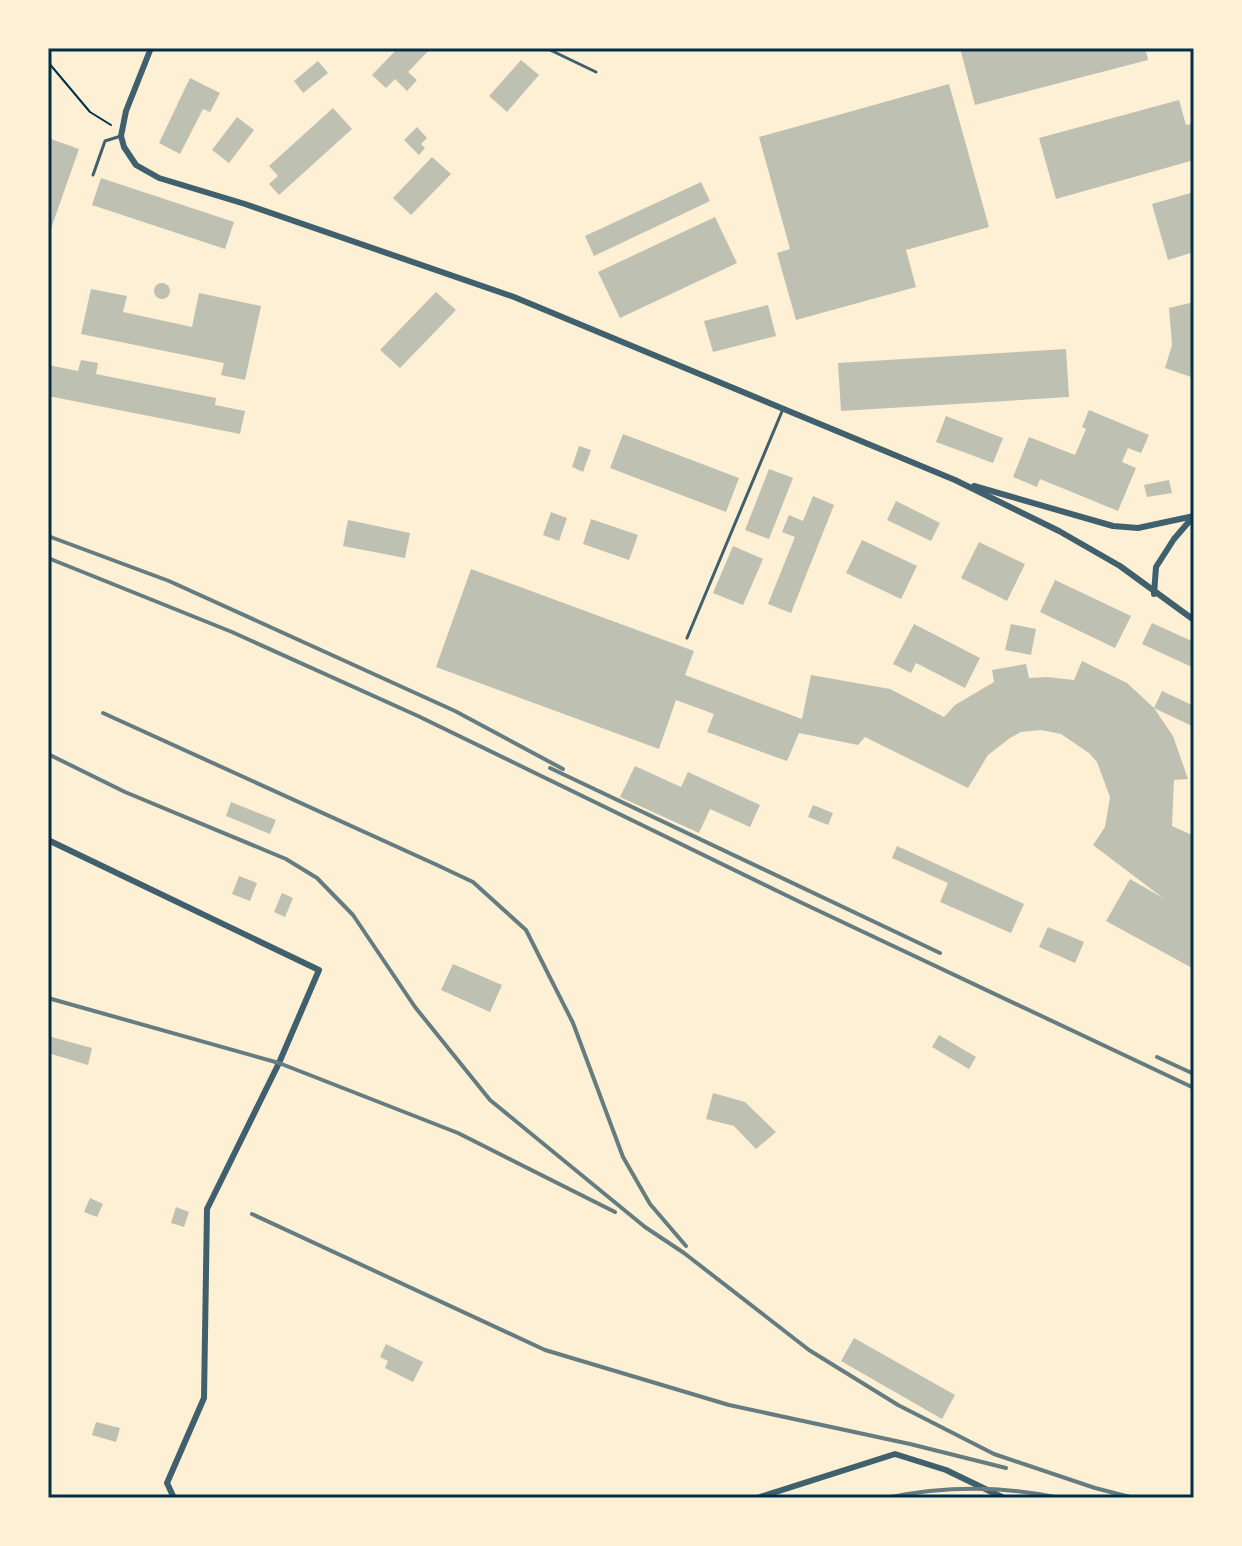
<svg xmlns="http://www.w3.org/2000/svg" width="1242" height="1546" font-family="'Nunito Sans',sans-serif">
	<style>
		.building { fill: #bec0b2 }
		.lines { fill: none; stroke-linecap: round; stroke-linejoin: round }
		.path { stroke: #003049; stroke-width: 2 }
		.service { stroke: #3f606c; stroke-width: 3 }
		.minor { stroke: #3f606c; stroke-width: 6 }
		.rail { stroke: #657d81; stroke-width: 4 }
		.neatline { fill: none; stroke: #003049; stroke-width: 3 }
	</style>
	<rect width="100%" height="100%" fill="#fdf0d5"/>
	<g class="building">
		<polygon points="398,48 431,48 408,72 417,80 407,91 395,79 386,88 372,75"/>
		<polygon points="960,48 1145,48 1148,60 975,105"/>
		<polygon points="521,60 539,75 507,112 489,96"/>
		<polygon points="318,61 328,73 303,93 294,81"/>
		<polygon points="190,78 220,93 210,112 203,109 180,154 159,143"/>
		<polygon points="949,84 989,227 906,250 916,287 796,320 777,253 790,249 759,137"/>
		<polygon points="1179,100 1186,125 1194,123 1194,160 1056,199 1039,138"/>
		<polygon points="333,108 352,129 279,195 269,184 278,176 269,166"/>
		<polygon points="237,117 254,130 229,163 212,150"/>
		<polygon points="417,127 427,138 421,144 425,148 419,155 404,140"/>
		<polygon points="51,139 79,149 48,237 48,147"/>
		<polygon points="432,157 451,174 411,215 393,198"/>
		<polygon points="101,178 234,222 225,249 92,205"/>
		<polygon points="701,182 710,201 594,256 585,236"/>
		<polygon points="1194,192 1194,252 1168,260 1152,204"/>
		<polygon points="715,217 737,263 620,318 598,272"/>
		<circle cx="162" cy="291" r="8"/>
		<polygon points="91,289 127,296 123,312 192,327 199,293 261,306 245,380 221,375 224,363 81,334"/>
		<polygon points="436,292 456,310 400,368 380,350"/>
		<polygon points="1194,302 1194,378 1165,368 1172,345 1169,308"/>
		<polygon points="768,305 776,336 713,352 704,321"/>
		<polygon points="1066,349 1069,397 841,411 838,363"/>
		<polygon points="81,360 98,363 96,374 216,398 215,405 245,411 240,434 48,396 48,365 78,371"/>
		<polygon points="1089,410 1149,435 1141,453 1128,448 1122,462 1136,468 1118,511 1040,479 1037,487 1013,477 1029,437 1075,455 1086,429 1082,427"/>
		<polygon points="946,416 1003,438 993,463 936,442"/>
		<polygon points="623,434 739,478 726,512 610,468"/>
		<polygon points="579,446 591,450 583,472 572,467"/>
		<polygon points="769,469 793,478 769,539 745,530"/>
		<polygon points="1169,480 1172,493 1147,497 1144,485"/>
		<polygon points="813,496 834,505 791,613 768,604 795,537 782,532 789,515 803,521"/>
		<polygon points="896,501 940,523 931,541 887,520"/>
		<polygon points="551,512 567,518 559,541 543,535"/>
		<polygon points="591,519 638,535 629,560 583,544"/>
		<polygon points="348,520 410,533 405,558 343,546"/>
		<polygon points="862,540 917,566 901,599 846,573"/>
		<polygon points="979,542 1025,564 1007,601 961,578"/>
		<polygon points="733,546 763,559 743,605 713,593"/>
		<polygon points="471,569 694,651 685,675 802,719 811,675 890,689 944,717 955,705 994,682 992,670 1026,664 1029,678 1047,677 1074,680 1082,661 1127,683 1154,708 1173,736 1188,779 1174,780 1172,826 1194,836 1194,969 1106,921 1130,879 1163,898 1093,845 1105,827 1110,797 1097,762 1089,753 1061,734 1041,730 1021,732 1010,738 988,755 968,788 865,737 858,745 799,733 787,761 707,732 714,714 676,700 659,749 436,667"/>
		<polygon points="1055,580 1131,616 1115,648 1040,612"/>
		<polygon points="1152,623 1194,642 1194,668 1142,644"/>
		<polygon points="914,624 980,658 965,688 916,663 911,673 893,664"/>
		<polygon points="1011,624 1036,629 1031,655 1005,650"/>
		<polygon points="1162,691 1194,706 1194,727 1154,708"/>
		<polygon points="635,766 681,787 688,772 760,805 750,827 710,809 699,833 620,797"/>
		<polygon points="231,802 276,820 270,834 226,816"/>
		<polygon points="813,805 833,813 828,825 808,817"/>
		<polygon points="897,846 1024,904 1011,933 940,902 948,883 892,858"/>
		<polygon points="239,876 257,883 250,901 232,894"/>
		<polygon points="282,893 293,898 285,917 274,912"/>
		<polygon points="1048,927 1084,942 1075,963 1039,947"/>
		<polygon points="453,964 502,985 490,1012 441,990"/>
		<polygon points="939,1035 976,1057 969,1069 932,1047"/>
		<polygon points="48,1036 92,1048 88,1065 48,1053"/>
		<polygon points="713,1093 745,1102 776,1132 756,1149 734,1126 706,1119"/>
		<polygon points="90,1198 103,1204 97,1217 84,1212"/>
		<polygon points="176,1207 189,1212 184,1227 171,1223"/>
		<polygon points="854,1338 955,1395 942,1419 841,1361"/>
		<polygon points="386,1344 423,1362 413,1382 385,1368 388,1361 380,1357"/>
		<polygon points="96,1422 120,1428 116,1442 92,1435"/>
	</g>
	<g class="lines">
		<polyline class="path" points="48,62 90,112 111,125"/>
		<g class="service">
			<polyline points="546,48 596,72"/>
			<polyline points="93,175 105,141 121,136"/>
			<polyline points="687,638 783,409"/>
		</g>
		<g class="minor">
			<polyline points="151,48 126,111 121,136 124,147 136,165 159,178 245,204 514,297 955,480 1059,531 1120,566 1194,620"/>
			<polyline points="974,486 1113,526 1138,528 1194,516"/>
			<polyline points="1154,594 1156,567 1174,539 1193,517"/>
			<polyline points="48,840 319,970 279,1063 207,1209 204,1398 167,1483 174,1498"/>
			<polyline points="757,1498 895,1454 946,1470 1004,1498"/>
		</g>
		<g class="rail">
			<polyline points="48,536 169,581 455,711 563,769"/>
			<polyline points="48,558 232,632 418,716 800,902 1194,1088"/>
			<polyline points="103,713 437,865 473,882 526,930 573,1023 623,1157 650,1204 686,1246"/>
			<polyline points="48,754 125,792 286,859 317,878 353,915 415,1007 490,1100 645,1227 684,1253 809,1350 898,1405 994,1454 1095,1488 1134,1498"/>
			<polyline points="550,768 940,953"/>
			<polyline points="48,998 279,1063 458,1133 615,1212"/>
			<polyline points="1157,1057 1194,1074"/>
			<polyline points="252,1214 545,1350 729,1405 910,1444 1006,1468"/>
			<polyline points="48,1495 52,1498"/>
			<path d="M886 1498C943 1486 1003 1486 1060 1498"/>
		</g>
	</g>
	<rect width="1242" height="1546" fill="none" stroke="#fdf0d5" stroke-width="100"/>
	<rect x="50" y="50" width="1142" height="1446" class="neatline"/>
</svg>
